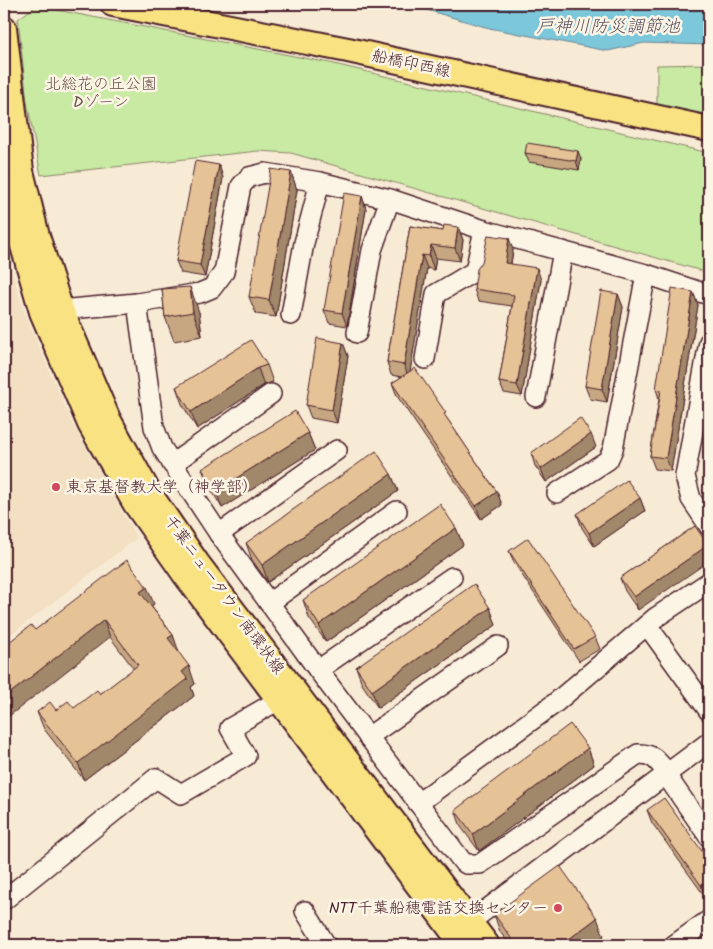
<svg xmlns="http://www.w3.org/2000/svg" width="713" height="949" font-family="Kalam,'Klee One',sans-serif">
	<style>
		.built { fill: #f3dfc2 }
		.green { fill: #c8eaa3; stroke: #898467 }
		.water { fill: #7bc7da; stroke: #678494 }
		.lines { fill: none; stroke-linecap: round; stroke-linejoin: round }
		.minor-casing { stroke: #4a1f2b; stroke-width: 22 }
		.major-casing { stroke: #4a1f2b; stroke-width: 28 }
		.minor { stroke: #fcf5e5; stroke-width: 19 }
		.major { stroke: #f8e281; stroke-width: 24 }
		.wall { fill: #c6a782; stroke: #4a1f2b }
		.shaded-wall { fill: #a1886a; stroke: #4a1f2b }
		.building { fill: #e6c297; stroke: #4a1f2b }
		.poi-dot { fill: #d1495b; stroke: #fcf5e5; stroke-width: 2 }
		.labels { text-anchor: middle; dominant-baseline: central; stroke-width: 5; stroke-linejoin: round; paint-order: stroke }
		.street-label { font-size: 16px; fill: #4a1f2b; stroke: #fcf5e5 }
		.park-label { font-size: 16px; fill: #6a5249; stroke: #fcf5e5 }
		.poi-label { font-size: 16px; fill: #4a1f2b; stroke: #fcf5e5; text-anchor: start }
		.water-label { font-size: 18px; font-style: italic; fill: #595160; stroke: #fcf5e5 }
	</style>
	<rect width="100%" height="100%" fill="#f8ebd5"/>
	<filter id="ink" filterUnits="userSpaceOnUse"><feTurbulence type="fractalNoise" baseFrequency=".02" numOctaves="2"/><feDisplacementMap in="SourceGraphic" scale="10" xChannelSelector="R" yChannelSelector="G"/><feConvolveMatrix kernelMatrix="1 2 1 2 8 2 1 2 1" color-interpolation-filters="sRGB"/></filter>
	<g filter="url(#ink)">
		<polygon class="built" points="4,245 26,317 73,425 137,538 4,640"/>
		<g class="green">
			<polygon points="36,6 330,63 709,153 709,273 291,153 258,151 41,175 27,102 18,19"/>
			<polygon points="709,64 709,117 657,108 657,65"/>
		</g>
		<polygon class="water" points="406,4 709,4 709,45 644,43 608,51 489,28"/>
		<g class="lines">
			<defs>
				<g id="minor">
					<path d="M137 303 154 427 162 448 219 534 318 670 462 861 466 864H480L638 754C654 753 659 763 668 774"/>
					<polyline points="48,311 137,303 200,293 212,288 224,272 241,186 249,177 265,173 320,182 390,199 484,230 646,274 709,295"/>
					<polyline points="291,315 304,243 320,182"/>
					<polyline points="357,333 372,250 390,199"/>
					<polyline points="709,342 685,476 691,499 709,526"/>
					<polyline points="425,359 436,294 475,271 484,230"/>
					<polyline points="536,397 563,251"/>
					<polyline points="172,464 271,394"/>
					<polyline points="557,493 608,460 613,449 646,274"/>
					<polyline points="219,534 337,450"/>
					<polyline points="269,603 397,511"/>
					<polyline points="647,625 709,711"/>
					<polyline points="318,670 452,577"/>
					<polyline points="368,737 498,646"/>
					<polyline points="666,775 709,837"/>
					<polyline points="418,803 554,704 655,618 709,582"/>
					<polyline points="4,900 156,778 181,794 246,756 230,728 291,693"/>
					<polyline points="305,911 326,945"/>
					<polyline points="458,931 709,742"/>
					<polyline points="674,945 709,920"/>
				</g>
				<g id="major">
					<polyline points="113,4 348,50 709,129"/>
					<polyline points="4,28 21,171 37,236 61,310 108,419 149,493 197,563 487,945"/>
					<polyline points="4,180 42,312 90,424 135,503 184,573 463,945"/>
				</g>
			</defs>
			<use href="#minor" class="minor-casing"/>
			<use href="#major" class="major-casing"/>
			<use href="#minor" class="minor"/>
			<use href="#major" class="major"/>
		</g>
		<g class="wall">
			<polygon points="525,153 581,159 579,170 529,162"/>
			<polygon points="219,165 223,178 205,277 181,273 176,261"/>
			<polygon points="291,172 297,190 276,317 256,314 249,297"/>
			<polygon points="362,196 366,209 347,326 329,323 324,310"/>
			<polygon points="410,226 443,231 458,227 463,240 460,261 436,258 434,270 427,268 410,371 448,420 497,492 502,505 481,519 397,396 392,383 402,377 391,375 387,362"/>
			<polygon points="513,250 511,264 541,280 522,396 504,393 499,382 512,306 478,301 474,289"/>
			<polygon points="162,289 199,312 202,336 174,341 165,317"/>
			<polygon points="693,292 698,305 671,471 655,469 650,456 659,399 656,389"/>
			<polygon points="618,294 623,307 607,402 590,399 585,386"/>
			<polygon points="343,343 348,356 337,423 311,418 306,405"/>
			<polygon points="267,365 273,382 264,385 197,429 182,404 176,387"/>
			<polygon points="308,433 315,450 222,508 209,486 202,469"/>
			<polygon points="596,447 546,482 535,466 531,453"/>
			<polygon points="391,474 398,491 268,582 252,560 246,543"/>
			<polygon points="640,498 645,511 594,546 582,528 577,514"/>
			<polygon points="695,526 638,610 625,591 620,578"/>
			<polygon points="456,528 463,545 326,642 309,618 303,600"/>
			<polygon points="509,551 595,637 600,649 579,661 514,563"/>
			<polygon points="154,604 151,606 173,635 178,652 195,684 191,687 194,696 84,780 44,729 37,712 74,708 100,694 134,669 110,637 35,630"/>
			<polygon points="490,608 496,625 378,708 362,684 356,667"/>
			<polygon points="588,748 594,765 479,851 461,827 455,810"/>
			<polygon points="647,810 709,861 706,898 652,823"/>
			<polygon points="494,914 604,936 590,945 510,945 500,932"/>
		</g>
		<g class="shaded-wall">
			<polygon points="578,151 581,159 579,170 576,161"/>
			<polygon points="219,165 223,178 205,277 200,265"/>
			<polygon points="291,172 297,190 276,317 269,300"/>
			<polygon points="362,196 366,209 347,326 342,313"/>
			<polygon points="458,227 463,240 460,261 455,248"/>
			<polygon points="509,238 513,250 509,275 505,263"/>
			<polygon points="431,245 436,258 434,270 429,256"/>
			<polygon points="422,255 427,268 409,378 404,365"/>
			<polygon points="537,268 541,280 522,396 517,385"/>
			<polygon points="190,287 199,312 202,336 193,312"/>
			<polygon points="693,292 698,305 671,471 666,458"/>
			<polygon points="618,294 623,307 607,402 602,389"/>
			<polygon points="343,343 348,356 337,423 332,410"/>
			<polygon points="258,368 264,385 197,429 191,412"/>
			<polygon points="308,433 315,450 222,508 216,491"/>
			<polygon points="591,434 596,447 546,482 541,469"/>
			<polygon points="391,474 398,491 268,582 262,565"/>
			<polygon points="497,492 502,505 481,519 476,506"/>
			<polygon points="640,498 645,511 594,546 589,533"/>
			<polygon points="456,528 463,545 326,642 319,625"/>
			<polygon points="708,545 709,547 709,561 638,610 634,597"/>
			<polygon points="147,587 154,604 146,609 140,592"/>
			<polygon points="490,608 496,625 378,708 372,691"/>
			<polygon points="104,620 110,637 4,720 4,698"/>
			<polygon points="173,635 179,652 174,655 168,638"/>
			<polygon points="189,666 195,684 191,687 194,696 84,780 78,763"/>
			<polygon points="588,748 594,765 479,851 473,834"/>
			<polygon points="709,880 709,896 706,898 701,885"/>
			<polygon points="597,918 604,936 590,945 561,945"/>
		</g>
		<g class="building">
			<polygon points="527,143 578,151 576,161 525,153"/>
			<polygon points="195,161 219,165 200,265 176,261"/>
			<polygon points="271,169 291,172 269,300 249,297"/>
			<polygon points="344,193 362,196 342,313 324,310"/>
			<polygon points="444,225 458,227 455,248 431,245 429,256 422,255 404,365 387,362 410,226 443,231"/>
			<polygon points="488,235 509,238 505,263 537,268 517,385 499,382 514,295 474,289 477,269 482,262"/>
			<polygon points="190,287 193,312 165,317 162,289"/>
			<polygon points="672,288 693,292 666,458 650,456 661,390 656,389"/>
			<polygon points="601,291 618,294 602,389 585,386"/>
			<polygon points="317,338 343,343 332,410 306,405"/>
			<polygon points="251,340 267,365 258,368 191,412 176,387"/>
			<polygon points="415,368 446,413 444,414 497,492 476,506 392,383"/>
			<polygon points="295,411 308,433 216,491 202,469"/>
			<polygon points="580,418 591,434 541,469 531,453"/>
			<polygon points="376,451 391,474 262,565 246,543"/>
			<polygon points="627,480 640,498 589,533 577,514"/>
			<polygon points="440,504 456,528 319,625 303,600"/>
			<polygon points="695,526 708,545 634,597 620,578"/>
			<polygon points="528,538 595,637 574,649 509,551"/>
			<polygon points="127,560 147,587 140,592 173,635 168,638 189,666 182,672 188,679 78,763 37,712 50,702 56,710 68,701 74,708 97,690 100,694 138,665 104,620 4,698 4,646 31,625 35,630"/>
			<polygon points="474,584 490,608 372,691 356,667"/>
			<polygon points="570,724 588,748 473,834 455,810"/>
			<polygon points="664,798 709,861 709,880 701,885 647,810"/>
			<polygon points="560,866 597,918 561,945 516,945 494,914"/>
		</g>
	</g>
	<g class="poi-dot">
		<circle cx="56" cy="487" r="5"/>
		<circle cx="558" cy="908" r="5"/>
	</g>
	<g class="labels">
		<g class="street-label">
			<text transform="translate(411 64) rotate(12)">船橋印西線</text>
			<text transform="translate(224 595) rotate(54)">千葉ニュータウン南環状線</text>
		</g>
		<g class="park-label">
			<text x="101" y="84">北総花の丘公園<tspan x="101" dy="18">Dゾーン</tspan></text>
		</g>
		<g class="poi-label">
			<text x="66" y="487">東京基督教大学（神学部）</text>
			<text x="548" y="908" text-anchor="end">NTT千葉船穂電話交換センター</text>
		</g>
		<g class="water-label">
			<text x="608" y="27">戸神川防災調節池</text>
		</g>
	</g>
	<rect width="713" height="949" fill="none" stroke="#fcf5e5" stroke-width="20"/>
	<rect x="10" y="10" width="693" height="929" fill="none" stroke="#4a1f2b" stroke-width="2" filter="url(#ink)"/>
</svg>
